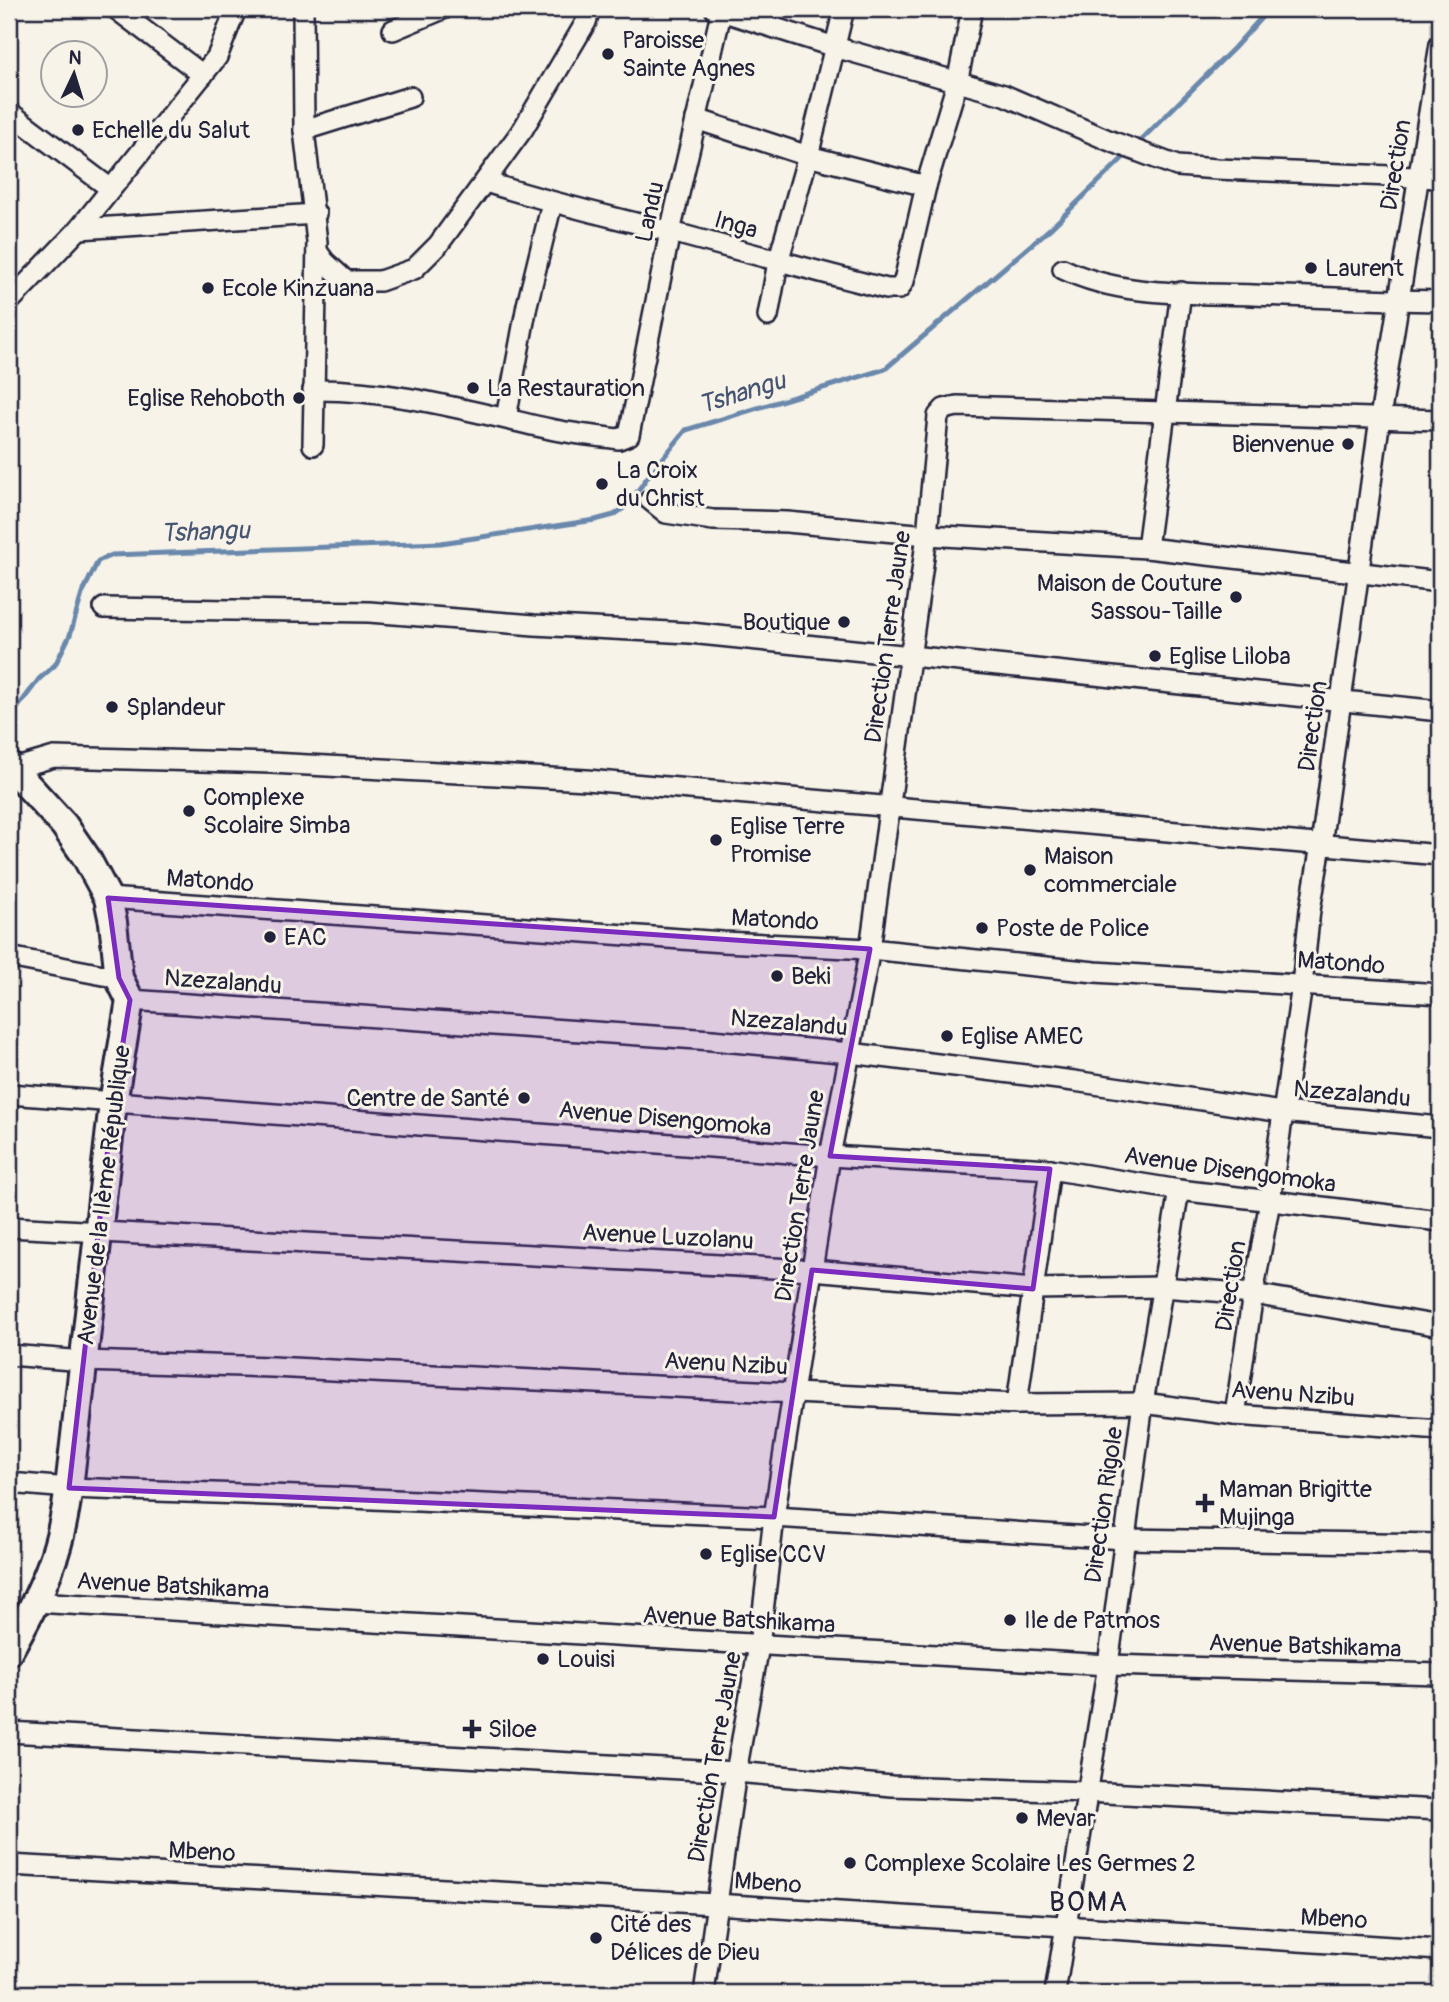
<svg xmlns="http://www.w3.org/2000/svg" width="1449" height="2002" font-family="Pangolin,sans-serif">
	<style>
		.lines { fill: none; stroke-linecap: round; stroke-linejoin: round }
		.stream { stroke: #6a88ac; stroke-width: 5 }
		.street-casing { stroke: #22223b; stroke-width: 24 }
		.secondary-casing { stroke: #22223b; stroke-width: 32 }
		.street { stroke: #f7f3e8; stroke-width: 19 }
		.secondary { stroke: #f7f3e8; stroke-width: 26 }
		.marked { fill: #7b2cbf; fill-opacity: 0.2; stroke: #7b2cbf; stroke-width: 5; stroke-linejoin: round }
		.poi-dot { fill: #22223b; stroke: #f7f3e8; stroke-width: 2.5 }
		.labels { text-anchor: middle; dominant-baseline: central; stroke-width: 6; stroke-linejoin: round; paint-order: stroke }
		.poi-label { font-size: 24px; fill: #22223b; stroke: #f7f3e8; text-anchor: start }
		.street-label { font-size: 24px; fill: #22223b; stroke: #f7f3e8 }
		.water-label { font-size: 26px; font-style: italic; fill: #465573; stroke: #f7f3e8 }
		.quarter-label { font-size: 28px; letter-spacing: 2px; fill: #22223b; stroke: #f7f3e8 }
	</style>
	<rect width="100%" height="100%" fill="#f7f3e8"/>
	<filter id="ink" filterUnits="userSpaceOnUse"><feTurbulence type="fractalNoise" baseFrequency=".0143" numOctaves="2"/><feDisplacementMap in="SourceGraphic" scale="14" xChannelSelector="R" yChannelSelector="G"/><feConvolveMatrix kernelMatrix="1 2 1 2 8 2 1 2 1" color-interpolation-filters="sRGB"/></filter>
	<g filter="url(#ink)">
		<g class="lines">
			<g class="stream">
				<polyline points="1136,145 1234,48 1269,9"/>
				<polyline points="9,719 39,679 55,665 70,635 82,594 98,561 112,555 441,543 595,520 614,515 628,505 646,479 686,430 885,369 1052,227 1129,152"/>
			</g>
			<defs>
				<g id="street">
					<polyline points="116,9 203,75"/>
					<polyline points="303,9 304,130 317,242 313,445"/>
					<polyline points="715,9 835,47 1004,95 1108,140 1177,166 1217,169 1440,178"/>
					<polyline points="393,30 443,9"/>
					<polyline points="9,112 111,189"/>
					<polyline points="696,119 808,156 926,186"/>
					<polyline points="304,130 410,97"/>
					<path d="M486 182C547 202 609 216 671 232 743 251 814 271 887 289H899L904 281 926 186 957 83 972 9"/>
					<polyline points="79,229 316,214"/>
					<polyline points="317,251 325,262 346,281 380,281 414,269 438,245 523,129 586,22 590,9"/>
					<path d="M1063 269C1121 297 1189 293 1253 295 1315 297 1378 300 1440 301"/>
					<polyline points="9,302 79,229 217,57 236,9"/>
					<polyline points="768,316 778,262 808,156 844,9"/>
					<path d="M313 390C394 389 472 412 550 429 573 434 597 436 619 439L629 435 670 232 722 9"/>
					<polyline points="506,418 527,305 552,203"/>
					<polyline points="650,500 666,513 713,520 787,522 927,535 1147,548 1440,582"/>
					<polyline points="1147,548 1181,292"/>
					<polyline points="104,608 369,612 534,625 690,633 1440,711"/>
					<polyline points="13,769 54,757 271,763 587,780 1440,855"/>
					<polyline points="108,898 723,942 870,949 1095,972 1440,994"/>
					<polyline points="9,957 119,978"/>
					<polyline points="130,1000 712,1040 850,1053 1074,1081 1282,1112 1440,1127"/>
					<polyline points="9,1094 830,1156 1050,1169 1179,1190 1440,1221"/>
					<polyline points="9,1227 812,1270 1033,1289 1162,1287 1253,1294 1440,1326"/>
					<polyline points="9,1355 84,1361 272,1367 1017,1404 1143,1403 1235,1415 1440,1430"/>
					<polyline points="1017,1404 1050,1169"/>
					<polyline points="1235,1415 1253,1294 1270,1201 1302,985 1310,910 1321,845 1380,418 1440,44"/>
					<polyline points="9,1483 69,1488 328,1497 774,1517 1124,1539 1440,1544"/>
					<polyline points="35,1602 1108,1665 1440,1674"/>
					<polyline points="9,1732 736,1772 892,1786 1086,1792 1440,1810"/>
					<polyline points="9,1865 715,1904 1440,1950"/>
					<polyline points="704,1993 736,1772 759,1646 774,1517 812,1270 830,1156 870,949 927,535 938,416 944,409 957,406 1440,420"/>
					<polyline points="1055,1993 1108,1665 1143,1403 1179,1190"/>
				</g>
				<path id="secondary" d="M9 765 64 825 86 857 108 898 113 922 119 978 130 1000 113 1103 69 1488C65 1513 61 1538 52 1562 41 1593 25 1622 9 1651"/>
			</defs>
			<use href="#street" class="street-casing"/>
			<use href="#secondary" class="secondary-casing"/>
			<use href="#street" class="street"/>
			<use href="#secondary" class="secondary"/>
		</g>
	</g>
	<path class="marked" d="M108 898 870 949 830 1156 1050 1169 1033 1289 812 1270 774 1517 69 1488 113 1103 130 1000 119 978Z"/>
	<g class="poi-dot">
		<circle cx="608" cy="54" r="7"/>
		<circle cx="78" cy="130" r="7"/>
		<circle cx="1311" cy="268" r="7"/>
		<circle cx="208" cy="288" r="7"/>
		<circle cx="473" cy="388" r="7"/>
		<circle cx="299" cy="398" r="7"/>
		<circle cx="1348" cy="444" r="7"/>
		<circle cx="602" cy="484" r="7"/>
		<circle cx="1236" cy="597" r="7"/>
		<circle cx="844" cy="622" r="7"/>
		<circle cx="1155" cy="656" r="7"/>
		<circle cx="112" cy="707" r="7"/>
		<circle cx="189" cy="811" r="7"/>
		<circle cx="716" cy="840" r="7"/>
		<circle cx="1030" cy="870" r="7"/>
		<circle cx="982" cy="928" r="7"/>
		<circle cx="270" cy="937" r="7"/>
		<circle cx="777" cy="976" r="7"/>
		<circle cx="947" cy="1036" r="7"/>
		<circle cx="524" cy="1098" r="7"/>
		<path d="M1201.5 1492.5h7v7h7v7h-7v7h-7v-7h-7v-7h7z"/>
		<circle cx="706" cy="1554" r="7"/>
		<circle cx="1010" cy="1620" r="7"/>
		<circle cx="543" cy="1659" r="7"/>
		<path d="M468.5 1718.5h7v7h7v7h-7v7h-7v-7h-7v-7h7z"/>
		<circle cx="1022" cy="1818" r="7"/>
		<circle cx="850" cy="1863" r="7"/>
		<circle cx="596" cy="1938" r="7"/>
	</g>
	<g class="labels">
		<g class="poi-label">
			<text x="622" y="40">Paroisse<tspan x="622" dy="28">Sainte Agnes</tspan></text>
			<text x="92" y="130">Echelle du Salut</text>
			<text x="1325" y="268">Laurent</text>
			<text x="222" y="288">Ecole Kinzuana</text>
			<text x="487" y="388">La Restauration</text>
			<text x="285" y="398" text-anchor="end">Eglise Rehoboth</text>
			<text x="1334" y="444" text-anchor="end">Bienvenue</text>
			<text x="616" y="470">La Croix<tspan x="616" dy="28">du Christ</tspan></text>
			<text x="1222" y="583" text-anchor="end">Maison de Couture<tspan x="1222" dy="28">Sassou-Taille</tspan></text>
			<text x="830" y="622" text-anchor="end">Boutique</text>
			<text x="1169" y="656">Eglise Liloba</text>
			<text x="126" y="707">Splandeur</text>
			<text x="203" y="797">Complexe<tspan x="203" dy="28">Scolaire Simba</tspan></text>
			<text x="730" y="826">Eglise Terre<tspan x="730" dy="28">Promise</tspan></text>
			<text x="1044" y="856">Maison<tspan x="1044" dy="28">commerciale</tspan></text>
			<text x="996" y="928">Poste de Police</text>
			<text x="284" y="937">EAC</text>
			<text x="791" y="976">Beki</text>
			<text x="961" y="1036">Eglise AMEC</text>
			<text x="510" y="1098" text-anchor="end">Centre de Santé</text>
			<text x="1219" y="1489">Maman Brigitte<tspan x="1219" dy="28">Mujinga</tspan></text>
			<text x="720" y="1554">Eglise CCV</text>
			<text x="1024" y="1620">Ile de Patmos</text>
			<text x="557" y="1659">Louisi</text>
			<text x="488" y="1729">Siloe</text>
			<text x="1036" y="1818">Mevar</text>
			<text x="864" y="1863">Complexe Scolaire Les Germes 2</text>
			<text x="610" y="1924">Cité des<tspan x="610" dy="28">Délices de Dieu</tspan></text>
		</g>
		<g class="street-label">
			<text transform="translate(1396 165) rotate(-81)">Direction</text>
			<text transform="translate(650 212) rotate(-78)">Landu</text>
			<text transform="translate(736 225) rotate(16)">Inga</text>
			<text transform="translate(888 637) rotate(-82)">Direction Terre Jaune</text>
			<text transform="translate(1313 726) rotate(-82)">Direction</text>
			<text transform="translate(210 881) rotate(4)">Matondo</text>
			<text transform="translate(775 920) rotate(3)">Matondo</text>
			<text transform="translate(1341 963) rotate(4)">Matondo</text>
			<text transform="translate(223 982) rotate(4)">Nzezalandu</text>
			<text transform="translate(789 1023) rotate(5)">Nzezalandu</text>
			<text transform="translate(1352 1094) rotate(5)">Nzezalandu</text>
			<text transform="translate(665 1119) rotate(5)">Avenue Disengomoka</text>
			<text transform="translate(1230 1170) rotate(8)">Avenue Disengomoka</text>
			<text transform="translate(104 1195) rotate(-83)">Avenue de la IIème République</text>
			<text transform="translate(800 1196) rotate(-81)">Direction Terre Jaune</text>
			<text transform="translate(668 1237) rotate(3)">Avenue Luzolanu</text>
			<text transform="translate(1231 1286) rotate(-81)">Direction</text>
			<text transform="translate(726 1364) rotate(3)">Avenu Nzibu</text>
			<text transform="translate(1293 1394) rotate(4)">Avenu Nzibu</text>
			<text transform="translate(1104 1505) rotate(-82)">Direction Rigole</text>
			<text transform="translate(173 1586) rotate(3)">Avenue Batshikama</text>
			<text transform="translate(739 1620) rotate(3)">Avenue Batshikama</text>
			<text transform="translate(1305 1646) rotate(2)">Avenue Batshikama</text>
			<text transform="translate(715 1757) rotate(-80)">Direction Terre Jaune</text>
			<text transform="translate(202 1852) rotate(3)">Mbeno</text>
			<text transform="translate(768 1883) rotate(4)">Mbeno</text>
			<text transform="translate(1334 1919) rotate(3)">Mbeno</text>
		</g>
		<g class="water-label">
			<text transform="translate(742 393) rotate(-17)">Tshangu</text>
			<text transform="translate(205 532) rotate(-2)">Tshangu</text>
		</g>
		<g class="quarter-label">
			<text x="1089" y="1902">BOMA</text>
		</g>
	</g>
	<rect width="1449" height="2002" fill="none" stroke="#f7f3e8" stroke-width="35"/>
	<rect x="18" y="18" width="1414" height="1967" fill="none" stroke="#22223b" stroke-width="2.5" filter="url(#ink)"/>
	<g transform="translate(74 74) rotate(4)"><circle r="33" fill="#f7f3e8" stroke="#a29fa3" stroke-width="2"/>
	<path d="M0-5L12 26L0 18L-12 26Z" fill="#22223b"/>
	<text y="-10" font-size="19" font-weight="bold" text-anchor="middle" fill="#22223b">N</text>
	</g>
</svg>
